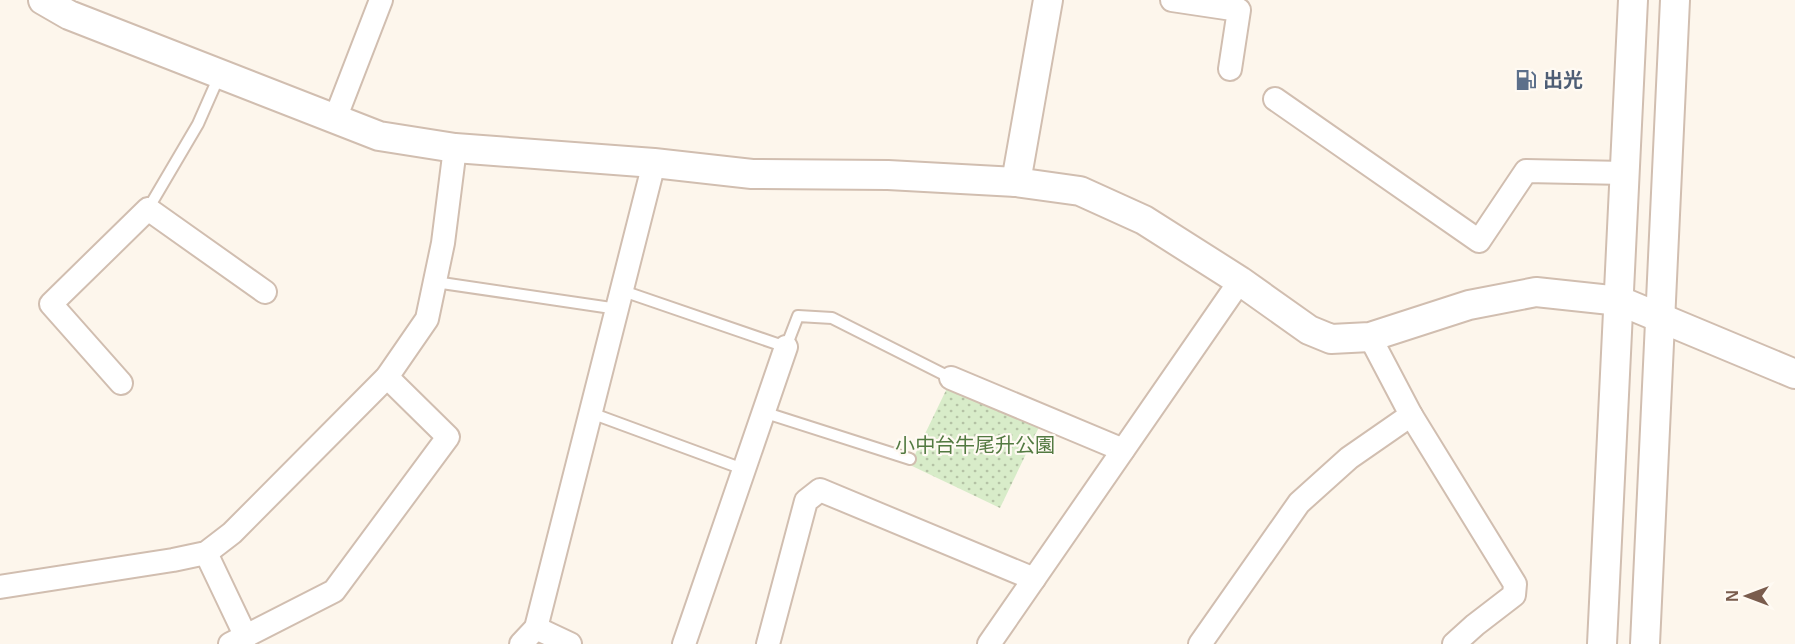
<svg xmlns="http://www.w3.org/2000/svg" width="1795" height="644" font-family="Arial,'Noto Sans JP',sans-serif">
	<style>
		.grass { fill: url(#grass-dots) }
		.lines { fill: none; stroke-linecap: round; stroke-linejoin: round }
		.service-casing { stroke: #d1beb0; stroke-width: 14 }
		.minor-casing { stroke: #d1beb0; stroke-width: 26 }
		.tertiary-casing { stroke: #d1beb0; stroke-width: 32 }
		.service { stroke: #fff; stroke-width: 10 }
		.minor { stroke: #fff; stroke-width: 22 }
		.tertiary { stroke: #fff; stroke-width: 28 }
		.labels { text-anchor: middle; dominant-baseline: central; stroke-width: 4.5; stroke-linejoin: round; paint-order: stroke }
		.service-label { font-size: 20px; font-weight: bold; fill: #4e5e75; stroke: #fffaf3; text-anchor: start }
		.park-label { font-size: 20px; fill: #537a41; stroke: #fffaf3 }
	</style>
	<defs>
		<pattern id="grass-dots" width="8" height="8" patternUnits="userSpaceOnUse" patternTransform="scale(1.5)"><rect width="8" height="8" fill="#d8ecc9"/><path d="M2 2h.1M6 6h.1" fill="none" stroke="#b4c2a5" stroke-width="1.8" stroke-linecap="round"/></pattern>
	</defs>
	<rect width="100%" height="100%" fill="#fdf6ec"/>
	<polygon class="grass" points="950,382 1040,425 1000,508 910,465"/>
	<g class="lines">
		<defs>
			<g id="service">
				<polyline points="148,209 198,124 220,74"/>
				<polyline points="435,282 618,309"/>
				<polyline points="623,291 786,347 798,316 832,318 951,378"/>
				<polyline points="763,412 910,459"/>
				<polyline points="591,413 743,469"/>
			</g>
			<g id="minor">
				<polyline points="1172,0 1239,10 1230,69"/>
				<polyline points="1275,99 1479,241 1526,171 1625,173"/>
				<polyline points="335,119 381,0"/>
				<polyline points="1370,337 1411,415 1515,584 1514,595 1475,625 1454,644"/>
				<polyline points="951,378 1123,450"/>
				<polyline points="121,383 51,304 148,209 265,292"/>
				<polyline points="206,553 246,637"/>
				<polyline points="0,587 173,560 206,553 232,533 387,377 427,319 443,243 455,148"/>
				<polyline points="536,628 570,644"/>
				<polyline points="230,644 334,591 448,437 387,377"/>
				<polyline points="521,644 536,628 654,163"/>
				<polyline points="684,644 786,347"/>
				<polyline points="768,644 806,501 820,490 1034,579"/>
				<polyline points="989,644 1240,281"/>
				<polyline points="1200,644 1299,503 1349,458 1411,415"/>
			</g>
			<g id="tertiary">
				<polyline points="43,0 69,15 379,136 455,148 654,163 752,174 888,175 1016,182 1080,191 1144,220 1240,281 1309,330 1331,339 1370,337 1469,305 1536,292 1620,301 1795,374"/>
				<polyline points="1016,182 1048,0"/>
				<polyline points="1602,644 1633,0"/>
				<polyline points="1645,644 1675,0"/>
			</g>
		</defs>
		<use href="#service" class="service-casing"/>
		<use href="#minor" class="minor-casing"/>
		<use href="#tertiary" class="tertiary-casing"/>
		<use href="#service" class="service"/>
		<use href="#minor" class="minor"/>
		<use href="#tertiary" class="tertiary"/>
	</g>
	<defs>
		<symbol id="fuel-bare" viewBox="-9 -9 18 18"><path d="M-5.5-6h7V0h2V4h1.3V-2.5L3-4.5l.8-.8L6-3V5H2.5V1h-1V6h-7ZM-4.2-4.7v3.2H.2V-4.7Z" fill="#5c6f8a" stroke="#fffaf3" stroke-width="2.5" paint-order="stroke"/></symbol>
	</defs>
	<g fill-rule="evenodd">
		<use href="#fuel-bare" x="1511" y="65" width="30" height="30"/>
	</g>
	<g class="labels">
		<g class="service-label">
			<text x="1543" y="80">出光</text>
		</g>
		<g class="park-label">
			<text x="975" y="445">小中台牛尾升公園</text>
		</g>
	</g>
	<g transform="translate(1747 596) rotate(270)" stroke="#fffaf3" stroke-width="4.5" paint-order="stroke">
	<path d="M0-4.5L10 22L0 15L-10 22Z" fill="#7a5c4d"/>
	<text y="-9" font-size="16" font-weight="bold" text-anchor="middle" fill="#7a5c4d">N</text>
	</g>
</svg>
